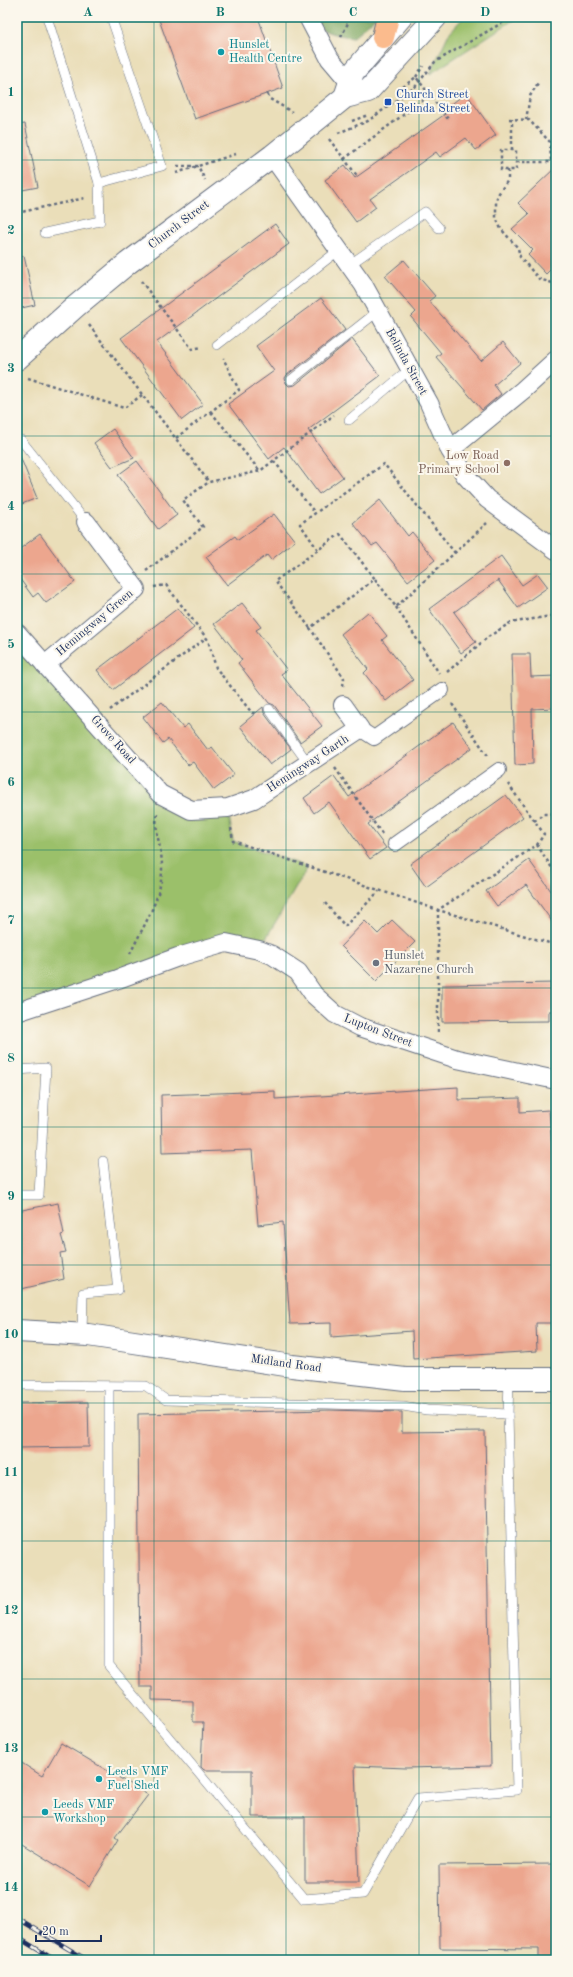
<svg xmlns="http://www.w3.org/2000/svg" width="573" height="1977" font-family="'Old Standard TT',serif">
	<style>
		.green { fill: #9bc06b; stroke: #5b7864 }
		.forest { fill: #7ca65f; stroke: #4c6a5e }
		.building { fill: #eca68e }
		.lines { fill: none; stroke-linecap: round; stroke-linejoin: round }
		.service-casing { stroke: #636c7e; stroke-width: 10 }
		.pedestrian-casing { stroke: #636c7e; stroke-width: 16 }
		.minor-casing { stroke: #636c7e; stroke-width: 20 }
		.tertiary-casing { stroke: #636c7e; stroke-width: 24 }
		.primary-casing { stroke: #636c7e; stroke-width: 24 }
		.path { stroke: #636c7e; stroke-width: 2.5; stroke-dasharray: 3 3; stroke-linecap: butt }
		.service { stroke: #fff; stroke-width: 9 }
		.pedestrian { stroke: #fff; stroke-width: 14 }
		.minor { stroke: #fff; stroke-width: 18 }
		.tertiary { stroke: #fff; stroke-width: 22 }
		.primary { stroke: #fbbb8d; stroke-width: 22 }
		.rail-casing { stroke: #1b2f5e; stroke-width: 4.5 }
		.rail { stroke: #fbf7ec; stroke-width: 3; stroke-dasharray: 9; stroke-linecap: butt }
		.grid { fill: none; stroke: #0f766e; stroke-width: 1; stroke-opacity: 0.55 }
		.culture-dot { fill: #0f9aa8; stroke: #fbf7ec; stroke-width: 1.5 }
		.transit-dot { fill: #1a4fb4; stroke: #fbf7ec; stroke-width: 1.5 }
		.education-dot { fill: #8d6e63; stroke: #fbf7ec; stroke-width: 1.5 }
		.worship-dot { fill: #6b7280; stroke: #fbf7ec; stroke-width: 1.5 }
		.labels { text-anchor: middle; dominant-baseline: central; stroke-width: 4; stroke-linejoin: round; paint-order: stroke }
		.culture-label { font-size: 12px; fill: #0d838f; stroke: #fbf7ec; text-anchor: start }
		.transit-label { font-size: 12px; fill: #164399; stroke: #fbf7ec; text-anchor: start }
		.street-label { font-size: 12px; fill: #1b2f5e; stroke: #fbf7ec }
		.education-label { font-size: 12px; fill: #785e54; stroke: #fbf7ec; text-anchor: end }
		.worship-label { font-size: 12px; fill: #5b616d; stroke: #fbf7ec; text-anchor: start }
		.neatline { fill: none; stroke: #0f766e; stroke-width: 1.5 }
		.grid-label { font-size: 13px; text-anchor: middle; font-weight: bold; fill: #0f766e }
	</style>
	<rect width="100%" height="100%" fill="#fbf7ec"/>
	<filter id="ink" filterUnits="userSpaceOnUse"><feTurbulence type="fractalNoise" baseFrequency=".025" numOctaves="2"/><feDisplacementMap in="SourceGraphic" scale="8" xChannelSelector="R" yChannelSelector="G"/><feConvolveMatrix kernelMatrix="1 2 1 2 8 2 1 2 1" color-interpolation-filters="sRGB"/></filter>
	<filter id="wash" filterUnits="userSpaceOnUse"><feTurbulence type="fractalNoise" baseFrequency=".012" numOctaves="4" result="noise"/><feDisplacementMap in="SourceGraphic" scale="16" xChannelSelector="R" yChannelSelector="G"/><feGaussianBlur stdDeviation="0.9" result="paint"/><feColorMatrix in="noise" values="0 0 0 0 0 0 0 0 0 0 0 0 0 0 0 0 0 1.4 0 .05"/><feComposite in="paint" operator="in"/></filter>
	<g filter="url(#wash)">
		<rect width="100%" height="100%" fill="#eadeb9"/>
		<g class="green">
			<polygon points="464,17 518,17 430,74 449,33"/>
			<polygon points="17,633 146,777 191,810 228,808 233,841 308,867 259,950 226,943 17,1012"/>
		</g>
		<path class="forest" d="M311 17H376L354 37C339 36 319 33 311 17Z"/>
		<g id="blocks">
			<g class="building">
				<polygon points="158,17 258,17 283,88 195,119"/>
				<polygon points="466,93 496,135 476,150 466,138 440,157 436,152 370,199 376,207 356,222 325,180 345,165 355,178 448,112 445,109"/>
				<polygon points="25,124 38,187 17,191 17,125"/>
				<polygon points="556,167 556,264 546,274 528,255 533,250 512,229 529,214 518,203"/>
				<polygon points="275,224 289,244 157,342 203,404 182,420 121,338"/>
				<polygon points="24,256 35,305 17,309 17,257"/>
				<polygon points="404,260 435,296 429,301 481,361 503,342 520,363 494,385 501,394 482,410 436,357 441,353 411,317 416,312 385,276"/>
				<polygon points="321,298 345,330 287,375 285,378 286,383 289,386 295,385 352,339 380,376 308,430 343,477 319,494 284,447 269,459 228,404 274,371 256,346"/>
				<polygon points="113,429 134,458 112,467 94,443"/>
				<polygon points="17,449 37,498 17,506"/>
				<polygon points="137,461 177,515 158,529 118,475"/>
				<polygon points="380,500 408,536 412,532 435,560 408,581 377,543 372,546 353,523"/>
				<polygon points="274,514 295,541 271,560 267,555 227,585 206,557 235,536 238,540"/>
				<polygon points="40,534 75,582 46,603 38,593 33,597 17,575 17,551"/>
				<polygon points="501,556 522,585 538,574 548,587 518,608 498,580 454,612 476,642 461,653 429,609"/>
				<polygon points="242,603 261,627 256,630 287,670 281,674 322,726 300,742 274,705 269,703 238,663 242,660 214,624"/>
				<polygon points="178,608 194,628 113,690 97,670"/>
				<polygon points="368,612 387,636 382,640 413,680 386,701 364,673 368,669 341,634"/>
				<polygon points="512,654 530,654 531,677 556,676 556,708 532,709 533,764 515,765"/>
				<polygon points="162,702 183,728 188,724 208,750 212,747 234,775 214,790 193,762 188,765 168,739 163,743 143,717"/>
				<polygon points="263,707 264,713 291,749 270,765 240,726"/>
				<polygon points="453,722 472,748 368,824 386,848 370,859 329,802 314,813 304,798 334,776 349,797"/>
				<polygon points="506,795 523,817 426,887 410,864"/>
				<polygon points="529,860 556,898 556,927 526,885 497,906 486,891"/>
				<polygon points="392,920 415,942 376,981 341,946 365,921 378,934"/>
				<polygon points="556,983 556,1011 549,1011 549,1021 442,1022 442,985"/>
				<polygon points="458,1087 458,1100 520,1098 520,1112 549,1110 556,1200 556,1323 536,1323 537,1351 413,1359 412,1331 331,1337 331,1323 290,1324 283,1222 258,1225 252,1150 162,1153 161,1095 275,1091 275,1099"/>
				<polygon points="58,1203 64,1234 61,1235 66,1252 60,1253 64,1279 17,1290 17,1211"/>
				<polygon points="88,1402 89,1447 17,1448 17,1403"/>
				<polygon points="330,1410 402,1412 402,1432 485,1431 491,1766 406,1768 355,1766 359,1882 305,1882 305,1817 252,1817 252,1770 204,1770 201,1767 203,1722 193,1722 193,1701 152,1700 152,1687 140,1687 138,1414"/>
				<polygon points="61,1743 148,1795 115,1838 118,1840 90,1886 17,1841 17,1760 42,1776"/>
				<polygon points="556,1864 556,1960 539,1960 539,1949 440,1948 439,1865"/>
			</g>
		</g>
	</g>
	<g filter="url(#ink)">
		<use href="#blocks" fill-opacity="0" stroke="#636c7e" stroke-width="1"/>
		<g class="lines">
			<defs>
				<g id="service">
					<polyline points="47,17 99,183 162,166 111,17"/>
					<polyline points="45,233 100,221 99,183"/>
					<polyline points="349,265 425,212 439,228"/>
					<polyline points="217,345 339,250"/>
					<polyline points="291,380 377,312"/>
					<polyline points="349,420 409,370"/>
					<polyline points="21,440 86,522"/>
					<polyline points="269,709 308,763"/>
					<polyline points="17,1070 46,1068 39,1195 17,1195"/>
					<polyline points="82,1334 83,1293 118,1290 103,1161"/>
					<polyline points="17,1385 146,1386 166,1400 403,1406 427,1410 508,1414 517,1790 418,1798 363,1894 304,1899 109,1666 109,1386"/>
					<polyline points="508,1414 509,1379"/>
				</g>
				<g id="pedestrian">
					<polyline points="360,729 374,738 442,690"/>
					<polyline points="395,844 499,770"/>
				</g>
				<g id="minor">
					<polyline points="308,17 330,59 358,92"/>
					<polyline points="272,156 363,284 429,403 450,450 465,475 487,499 556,550"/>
					<polyline points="450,450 523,390 556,360"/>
					<polyline points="17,633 160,794 191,810 228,808 254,799 360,729 343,705"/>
					<polyline points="45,665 136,589 86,522"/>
					<polyline points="17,1012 118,979 178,957 226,943 259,950 272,955 298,972 314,995 335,1014 360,1027 457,1059 556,1080"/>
				</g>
				<g id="tertiary">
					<polyline points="345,97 353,73 401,17"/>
					<polyline points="17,359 75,307 128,263 272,156 345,97 368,91 436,17"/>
					<polyline points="17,1331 88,1335 292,1366 405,1379 556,1379"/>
				</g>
				<polyline id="primary" points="383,37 388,17"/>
			</defs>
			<use href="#service" class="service-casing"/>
			<use href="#pedestrian" class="pedestrian-casing"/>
			<use href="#minor" class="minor-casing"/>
			<use href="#tertiary" class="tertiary-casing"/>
			<use href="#primary" class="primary-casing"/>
			<g class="path">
				<polyline points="341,37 351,17"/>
				<polyline points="416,77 423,66"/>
				<polyline points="403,87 416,77 448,119"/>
				<polyline points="267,94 270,99 292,112"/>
				<polyline points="509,119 529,120 550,142 551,162 516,162 516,150 501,150 501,170 516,170 516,162"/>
				<polyline points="526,120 530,96 538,83"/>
				<polyline points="352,121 368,115"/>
				<polyline points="338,133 368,121 415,87 435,62 512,17"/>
				<polyline points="329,139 358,177"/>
				<polyline points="512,150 512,119"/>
				<polyline points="344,159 430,95"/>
				<polyline points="177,166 198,166 205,180"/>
				<polyline points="508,170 508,180 499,193 496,200 496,218 501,229 518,248 520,257 539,279 556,284"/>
				<polyline points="176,173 236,154"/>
				<polyline points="17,213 85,198"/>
				<polyline points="141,281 192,349 202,347"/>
				<polyline points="89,325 209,482 260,471 334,415"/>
				<polyline points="28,378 124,408 142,395"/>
				<polyline points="211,412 260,471"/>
				<polyline points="176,438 239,390 223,358"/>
				<polyline points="274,461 315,513"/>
				<polyline points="318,550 300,524 384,464 455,553"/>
				<polyline points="146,571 203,527 183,500 209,482"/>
				<polyline points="154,587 166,585 208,640 216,668 252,713 255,713"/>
				<polyline points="396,607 439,673"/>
				<polyline points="310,628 275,581 340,534 375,579"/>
				<polyline points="447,672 488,637 510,623 556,615"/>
				<polyline points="343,686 344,678 310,628 375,579 396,607 487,523"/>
				<polyline points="452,704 488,756"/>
				<polyline points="110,710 206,638"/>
				<polyline points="335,768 382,834"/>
				<polyline points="508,784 544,834 537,845"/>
				<polyline points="534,821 543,814 556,814"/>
				<polyline points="231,828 233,841 438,910 556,945"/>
				<polyline points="325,903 345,926 379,891"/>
				<path d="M130 954C143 926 163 897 162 866 162 848 154 832 157 814"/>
				<polyline points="438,1032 438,910 537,845 556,874"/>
			</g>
			<use href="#service" class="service"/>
			<use href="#pedestrian" class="pedestrian"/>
			<use href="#minor" class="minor"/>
			<use href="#tertiary" class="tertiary"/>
			<use href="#primary" class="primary"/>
			<defs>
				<g id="rail">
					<polyline points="17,1918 87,1960"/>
					<polyline points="17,1937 55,1960"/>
				</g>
			</defs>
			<use href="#rail" class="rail-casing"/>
			<use href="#rail" class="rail"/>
		</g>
	</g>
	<path class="grid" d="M154 17V1960M286 17V1960M419 17V1960M17 160H556M17 298H556M17 436H556M17 574H556M17 712H556M17 850H556M17 988H556M17 1127H556M17 1265H556M17 1403H556M17 1541H556M17 1679H556M17 1817H556"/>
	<g class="culture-dot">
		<circle cx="221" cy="52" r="4"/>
		<circle cx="99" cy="1779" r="4"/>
		<circle cx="45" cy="1812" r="4"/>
	</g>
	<rect class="transit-dot" x="384" y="98" width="8" height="8" rx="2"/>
	<circle class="education-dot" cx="507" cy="463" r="4"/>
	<circle class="worship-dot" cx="376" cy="963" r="4"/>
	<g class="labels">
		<g class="culture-label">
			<text x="229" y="45">Hunslet<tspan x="229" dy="14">Health Centre</tspan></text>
			<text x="107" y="1772">Leeds VMF<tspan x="107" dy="14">Fuel Shed</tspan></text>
			<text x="53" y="1805">Leeds VMF<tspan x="53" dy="14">Workshop</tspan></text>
		</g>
		<g class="transit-label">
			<text x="396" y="95">Church Street<tspan x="396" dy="14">Belinda Street</tspan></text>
		</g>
		<g class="street-label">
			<text transform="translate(179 225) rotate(-37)">Church Street</text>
			<text transform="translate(406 362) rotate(61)">Belinda Street</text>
			<text transform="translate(95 623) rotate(-40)">Hemingway Green</text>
			<text transform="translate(113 740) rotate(48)">Grove Road</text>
			<text transform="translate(308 764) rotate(-33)">Hemingway Garth</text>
			<text transform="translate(378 1031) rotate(21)">Lupton Street</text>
			<text transform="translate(286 1364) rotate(8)">Midland Road</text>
		</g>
		<g class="education-label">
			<text x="499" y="456">Low Road<tspan x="499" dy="14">Primary School</tspan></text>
		</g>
		<g class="worship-label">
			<text x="384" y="956">Hunslet<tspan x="384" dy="14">Nazarene Church</tspan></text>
		</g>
	</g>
	<rect width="573" height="1977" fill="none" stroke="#fbf7ec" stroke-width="44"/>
	<path d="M36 1935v6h65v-6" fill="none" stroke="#1b2f5e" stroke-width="2"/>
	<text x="42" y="1935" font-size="12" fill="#1b2f5e" stroke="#fbf7ec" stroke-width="3" paint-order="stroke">20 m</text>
	<rect x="22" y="22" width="529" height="1933" class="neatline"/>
	<g class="grid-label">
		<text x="88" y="16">A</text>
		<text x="220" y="16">B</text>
		<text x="353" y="16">C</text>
		<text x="485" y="16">D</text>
		<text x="11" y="96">1</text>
		<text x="11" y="234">2</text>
		<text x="11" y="372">3</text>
		<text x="11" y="510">4</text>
		<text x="11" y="648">5</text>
		<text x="11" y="786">6</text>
		<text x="11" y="924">7</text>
		<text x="11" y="1062">8</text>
		<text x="11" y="1200">9</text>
		<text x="11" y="1338">10</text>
		<text x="11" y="1476">11</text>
		<text x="11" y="1614">12</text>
		<text x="11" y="1752">13</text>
		<text x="11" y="1891">14</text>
	</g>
</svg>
